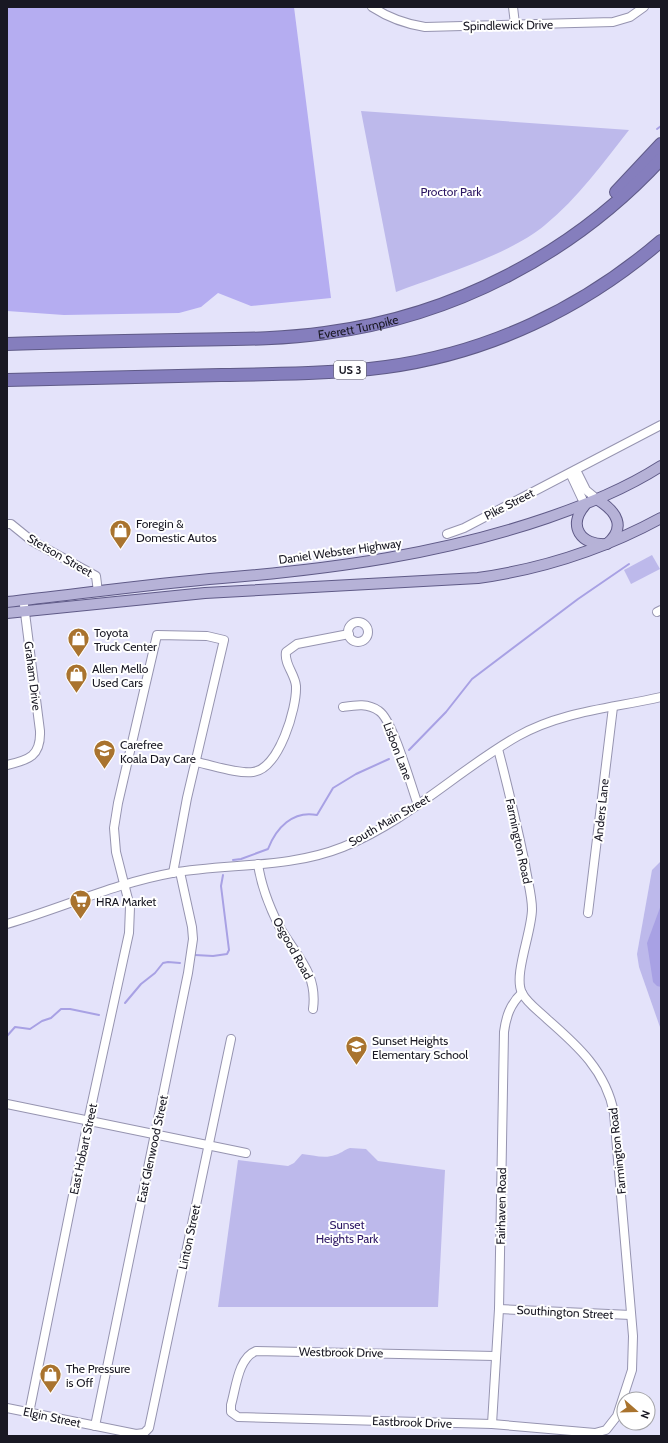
<svg xmlns="http://www.w3.org/2000/svg" width="668" height="1443" font-family="Cabin,sans-serif">
	<style>
		.green { fill: #bdb9eb }
		.forest { fill: #b5adf1 }
		.water { fill: #a8a1e4 }
		.lines { fill: none; stroke-linecap: round; stroke-linejoin: round }
		.stream { stroke: #a8a1e4; stroke-width: 2 }
		.minor-casing { stroke: #9694b0; stroke-width: 10 }
		.major-casing { stroke: #5f5a87; stroke-width: 12 }
		.highway-casing { stroke: #5f5a87; stroke-width: 14 }
		.minor { stroke: #fff; stroke-width: 8 }
		.major { stroke: #b6b2d7; stroke-width: 10 }
		.highway { stroke: #857ebd; stroke-width: 12 }
		.labels { text-anchor: middle; dominant-baseline: central; stroke-width: 4; stroke-linejoin: round; paint-order: stroke }
		.shield { fill: #fff; stroke: #5e5d65; stroke-width: 1 }
		.shield-label { font-size: 11px; font-weight: bold; fill: #191823 }
		.street-label { font-size: 12px; fill: #191823; stroke: #fff }
		.park-label { font-size: 12px; fill: #2c1663; stroke: #fff }
		.poi-label { font-size: 12px; fill: #191823; stroke: #fff; text-anchor: start }
	</style>
	<rect width="100%" height="100%" fill="#e4e3fa"/>
	<g class="green">
		<path d="M361 111 629 130C603 163 578 198 545 225 509 255 441 275 396 292Z"/>
		<polygon points="652,555 660,569 631,584 624,570"/>
		<polygon points="661,861 661,1030 639,967 637,954 652,870"/>
		<path d="M350 1148 366 1149 378 1161 445 1170 438 1307H218L238 1160 288 1166 294 1163 302 1154C312 1155 325 1159 335 1155 340 1154 344 1150 350 1148Z"/>
	</g>
	<polygon class="forest" points="7,7 294,7 331,298 251,306 218,293 201,307 179,313 64,315 7,311"/>
	<polygon class="water" points="661,905 661,987 657,986 653,982 647,943"/>
	<g class="lines">
		<g class="stream">
			<polyline points="657,129 661,126"/>
			<polyline points="409,750 446,712 472,679 578,599 629,564"/>
			<path d="M233 860 241 859 268 849C276 828 293 810 317 815L333 788 356 774 389 759"/>
			<polyline points="195,955 213,956 227,954 229,950 221,886 223,875"/>
			<polyline points="125,1003 141,984 155,973 163,963 168,962 180,963"/>
			<polyline points="7,1036 15,1027 30,1029 42,1021 51,1018 61,1009 70,1009 99,1015"/>
		</g>
		<defs>
			<g id="minor">
				<path d="M372 7C389 18 405 24 425 27L613 22 630 17 644 7"/>
				<polyline points="513,7 515,24"/>
				<polyline points="576,470 586,490 598,500"/>
				<polyline points="570,473 585,505"/>
				<polyline points="7,524 11,524 32,541 96,576 98,592"/>
				<polyline points="447,534 464,528 661,425"/>
				<polyline points="657,612 661,610"/>
				<circle cx="358" cy="632" r="10"/>
				<path d="M343 707C356 705 368 703 379 711 393 720 411 786 418 805"/>
				<path d="M196 762C212 765 237 774 253 772 279 769 297 708 296 686 295 674 284 664 286 652L297 644 349 634"/>
				<path d="M7 765C29 760 41 756 40 731L24 605"/>
				<path d="M258 864C261 885 270 908 279 926 295 955 318 972 313 1009"/>
				<polyline points="588,913 613,707"/>
				<path d="M7 924C62 908 116 883 172 873 229 863 288 869 343 847 408 821 458 770 518 736 562 711 614 708 661 697"/>
				<polyline points="7,1104 246,1153"/>
				<polyline points="499,1309 631,1315"/>
				<path d="M495 1356 256 1351C238 1358 236 1388 231 1405V1412L238 1417 492 1424 595 1433 606 1430 617 1416 632 1370 633 1336 614 1113C606 1071 578 1046 547 1019 539 1011 527 1003 522 993 513 975 532 932 532 909 532 895 527 879 525 864 517 826 508 787 498 749"/>
				<polyline points="7,1408 136,1434 144,1433 149,1428 231,1039"/>
				<polyline points="29,1413 88,1121 129,933 130,907 116,852 114,828 118,803 157,635 207,636 224,640 187,798 173,873"/>
				<path d="M492 1424 499 1309 504 1032C506 1017 510 1004 522 993"/>
				<polyline points="95,1426 188,973 193,939 192,927 180,872"/>
			</g>
			<g id="major">
				<path d="M585 505C567 526 581 546 607 544 627 527 616 511 598 500"/>
				<path d="M7 602C79 594 150 584 222 578 333 569 442 554 547 518 587 504 625 489 661 466"/>
				<path d="M7 613 205 593 478 578C542 569 604 549 661 518"/>
			</g>
			<g id="highway">
				<polyline points="616,192 661,144"/>
				<path id="s1" d="M7 344C64 342 120 341 177 340 226 339 276 340 325 333 454 316 573 254 661 159"/>
				<path d="M7 380C78 378 150 377 221 375 276 374 331 374 386 367 489 353 583 308 661 241"/>
			</g>
		</defs>
		<use href="#minor" class="minor-casing"/>
		<use href="#major" class="major-casing"/>
		<use href="#highway" class="highway-casing"/>
		<use href="#minor" class="minor"/>
		<use href="#major" class="major"/>
		<use href="#highway" class="highway"/>
	</g>
	<defs>
		<symbol id="shop-pin" viewBox="-11 -11 22 30"><path d="M0 17L-7.5 6A9.5 9.5 0 1 1 7.5 6Z" fill="#a9732e" stroke="#fff"/><path d="M-5-2.5h2.3a2.7 3.5 0 0 1 5.4 0H5L5.5 6h-11ZM-1.5-2.5h3a1.5 2.3 0 0 0-3 0Z" fill="#fff"/></symbol>
		<symbol id="school-pin" viewBox="-11 -11 22 30"><path d="M0 17L-7.5 6A9.5 9.5 0 1 1 7.5 6Z" fill="#a9732e" stroke="#fff"/><path d="M0-5L7-2L0 1L-7-2ZM-4 1L0 2.5L4 1V4Q0 6-4 4Z" fill="#fff"/></symbol>
		<symbol id="supermarket-pin" viewBox="-11 -11 22 30"><path d="M0 17L-7.5 6A9.5 9.5 0 1 1 7.5 6Z" fill="#a9732e" stroke="#fff"/><path d="M-6-5.5h2.5l.6 2H6L4.5 2H-2.5L-4.4-4H-6ZM-1.5 3.2a1.3 1.3 0 1 0 .1 0ZM3 3.2a1.3 1.3 0 1 0 .1 0Z" fill="#fff"/></symbol>
	</defs>
	<g fill-rule="evenodd">
		<use href="#shop-pin" x="108" y="518" width="25" height="34"/>
		<use href="#shop-pin" x="66" y="626" width="25" height="34"/>
		<use href="#shop-pin" x="64" y="662" width="25" height="34"/>
		<use href="#school-pin" x="92" y="738" width="25" height="34"/>
		<use href="#supermarket-pin" x="68" y="888" width="25" height="34"/>
		<use href="#school-pin" x="344" y="1034" width="25" height="34"/>
		<use href="#shop-pin" x="38" y="1362" width="25" height="34"/>
	</g>
	<g class="labels">
		<rect class="shield" x="334" y="361" width="32" height="18" rx="3"/>
		<g class="shield-label">
			<text x="350" y="370">US 3</text>
		</g>
		<g class="street-label">
			<text transform="translate(508 25) rotate(-1)">Spindlewick Drive</text>
			<text stroke="none"><textPath href="#s1" startOffset="352">Everett Turnpike</textPath></text>
			<text transform="translate(509 504) rotate(-27)">Pike Street</text>
			<text transform="translate(340 551) rotate(-8)">Daniel Webster Highway</text>
			<text transform="translate(60 555) rotate(30)">Stetson Street</text>
			<text transform="translate(33 676) rotate(83)">Graham Drive</text>
			<text transform="translate(398 751) rotate(69)">Lisbon Lane</text>
			<text transform="translate(601 810) rotate(-84)">Anders Lane</text>
			<text transform="translate(389 820) rotate(-30)">South Main Street</text>
			<text transform="translate(519 841) rotate(78)">Farmington Road</text>
			<text transform="translate(293 948) rotate(61)">Osgood Road</text>
			<text transform="translate(83 1149) rotate(-78)">East Hobart Street</text>
			<text transform="translate(152 1149) rotate(-78)">East Glenwood Street</text>
			<text transform="translate(617 1151) rotate(-96)">Farmington Road</text>
			<text transform="translate(501 1206) rotate(-89)">Fairhaven Road</text>
			<text transform="translate(189 1237) rotate(-78)">Linton Street</text>
			<text transform="translate(565 1312) rotate(3)">Southington Street</text>
			<text transform="translate(341 1352) rotate(1)">Westbrook Drive</text>
			<text transform="translate(52 1417) rotate(12)">Elgin Street</text>
			<text transform="translate(412 1422) rotate(2)">Eastbrook Drive</text>
		</g>
		<g class="park-label">
			<text x="451" y="191">Proctor Park</text>
			<text x="347" y="1224">Sunset<tspan x="347" dy="14">Heights Park</tspan></text>
		</g>
		<g class="poi-label">
			<text x="136" y="523">Foregin &amp;<tspan x="136" dy="14">Domestic Autos</tspan></text>
			<text x="94" y="632">Toyota<tspan x="94" dy="14">Truck Center</tspan></text>
			<text x="92" y="668">Allen Mello<tspan x="92" dy="14">Used Cars</tspan></text>
			<text x="120" y="744">Carefree<tspan x="120" dy="14">Koala Day Care</tspan></text>
			<text x="96" y="901">HRA Market</text>
			<text x="372" y="1040">Sunset Heights<tspan x="372" dy="14">Elementary School</tspan></text>
			<text x="66" y="1368">The Pressure<tspan x="66" dy="14">is Off</tspan></text>
		</g>
	</g>
	<rect width="668" height="1443" fill="none" stroke="#191823" stroke-width="16"/>
	<g transform="translate(636 1411) rotate(110)"><circle r="19" fill="#ffffff" stroke="#a3a3a7"/>
	<path d="M0-3L7 15L0 10L-7 15Z" fill="#a9732e"/>
	<text y="-6" font-size="11" font-weight="bold" text-anchor="middle" fill="#191823">N</text>
	</g>
</svg>
